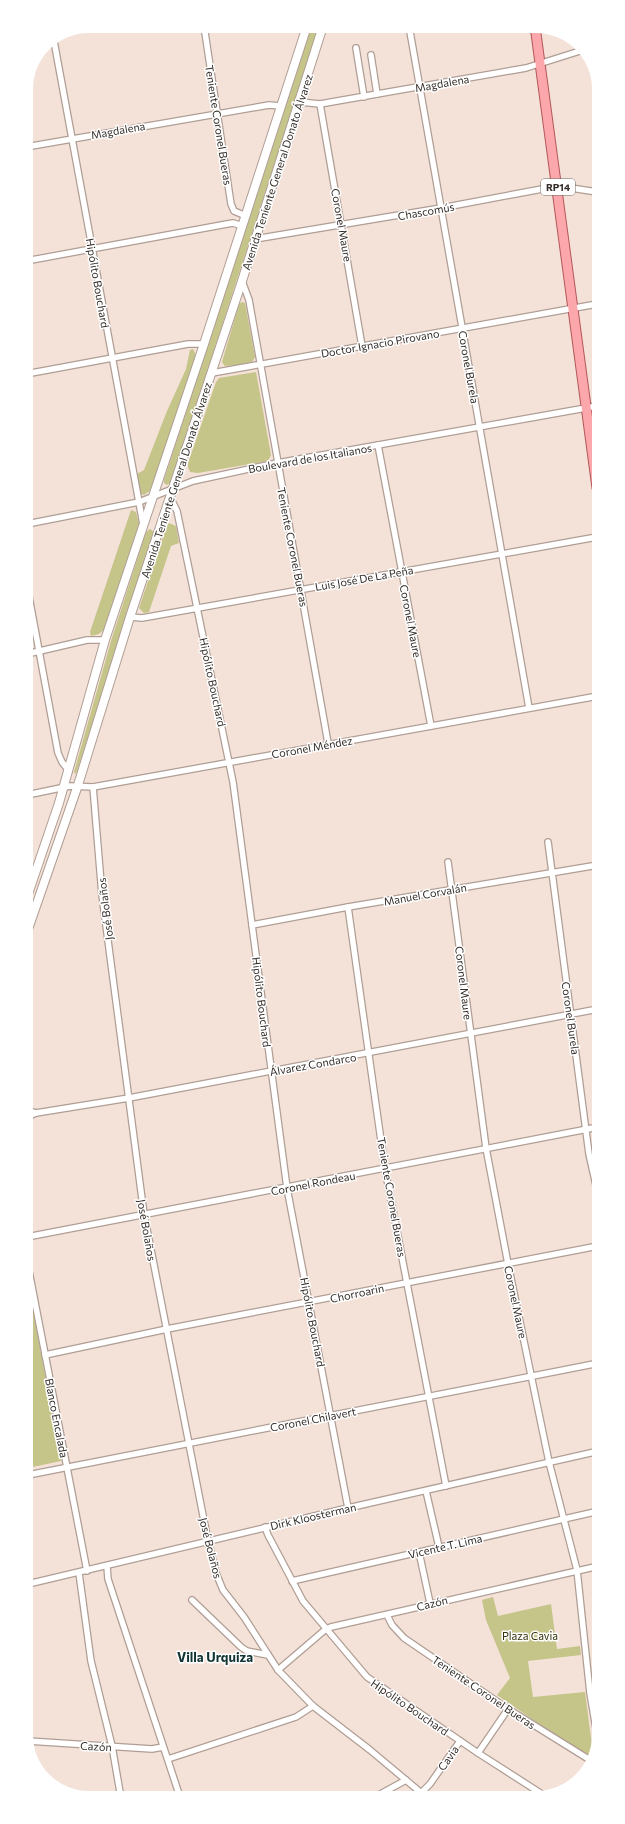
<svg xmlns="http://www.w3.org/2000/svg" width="625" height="1824" font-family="Commissioner,sans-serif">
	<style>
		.green { fill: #c5c489 }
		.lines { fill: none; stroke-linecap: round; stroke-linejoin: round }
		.minor-casing { stroke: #b09e95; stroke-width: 8 }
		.secondary-casing { stroke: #b09e95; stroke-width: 10 }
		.primary-casing { stroke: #b45759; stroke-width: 11 }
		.minor { stroke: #fff; stroke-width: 5.5 }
		.secondary { stroke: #fff; stroke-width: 8 }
		.primary { stroke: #fba7ab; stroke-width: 9 }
		.labels { text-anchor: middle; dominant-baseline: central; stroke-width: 3; stroke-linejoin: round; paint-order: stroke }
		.shield { fill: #fff; stroke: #716c69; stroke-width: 1 }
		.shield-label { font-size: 10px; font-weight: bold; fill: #342d29 }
		.street-label { font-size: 11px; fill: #342d29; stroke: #fff }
		.park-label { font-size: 11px; fill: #35330c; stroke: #fff }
		.quarter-label { font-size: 13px; font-weight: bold; fill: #113433; stroke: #fff }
	</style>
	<rect width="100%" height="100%" fill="#f4e2d8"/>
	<g class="green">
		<polygon points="311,26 317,26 313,46 171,482 167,485 164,483 164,480"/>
		<polygon points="242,302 245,303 255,357 251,364 225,366 222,362 239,304"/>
		<polygon points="193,349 196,355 151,490 144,495 141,494 137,474 144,470 167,411 186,369 190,350"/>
		<polygon points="256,372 271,455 268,461 198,473 190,472 188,467 188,463 216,382 219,378"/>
		<polygon points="131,510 136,512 139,524 105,629 99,634 91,636 90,632"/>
		<polygon points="169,523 176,526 179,543 171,546 149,612 144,613 139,608 167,525"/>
		<polygon points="150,529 153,531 153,535 76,774 74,772 111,641 146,532"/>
		<polygon points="28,1283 61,1461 28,1468"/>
		<polygon points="493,1597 498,1616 551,1604 557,1649 580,1646 581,1655 528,1661 533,1697 585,1692 593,1753 591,1758 587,1757 497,1695 510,1678 486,1620 482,1600"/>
	</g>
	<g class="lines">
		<defs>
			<g id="minor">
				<polyline points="204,26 231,204 234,211 246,216"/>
				<polyline points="409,26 529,708"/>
				<polyline points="54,41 143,524"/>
				<polyline points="356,48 364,97"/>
				<polyline points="371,55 377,94"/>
				<polyline points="300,102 320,104 526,68 583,50"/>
				<polyline points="320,104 362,346"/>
				<polyline points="26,147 269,105 281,106"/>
				<polyline points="255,239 441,208 558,186 597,192"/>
				<polyline points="26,261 227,224 233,223 243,226"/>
				<polyline points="242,281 249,300 328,743"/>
				<polyline points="212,373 597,304"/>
				<polyline points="26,374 188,344 204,344"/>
				<polyline points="378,445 431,726"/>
				<polyline points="171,499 177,511 233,782 287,1188 348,1508"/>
				<polyline points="27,524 139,502 193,481 277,463 597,406"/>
				<polyline points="27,586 58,753 62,762 69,771"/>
				<polyline points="130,617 142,618 597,537"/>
				<polyline points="27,654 87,640 105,640"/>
				<polyline points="93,787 102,895 144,1214 208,1541 216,1573 223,1590 244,1617 278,1670 313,1706 370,1750 425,1796"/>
				<polyline points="27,795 70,786 93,787 598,696"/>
				<polyline points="548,842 589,1154 598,1194"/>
				<polyline points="448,862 486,1148 508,1264 549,1462 577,1570 590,1693 598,1740"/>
				<polyline points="348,907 385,1169 446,1486"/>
				<polyline points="252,925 348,907 598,865"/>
				<polyline points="27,1110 36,1113 129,1098 598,1009"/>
				<polyline points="27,1117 36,1113"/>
				<polyline points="27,1237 598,1127"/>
				<polyline points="28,1266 87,1571"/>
				<polyline points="45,1355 167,1329 598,1246"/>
				<polyline points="28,1475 599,1363"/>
				<polyline points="426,1491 439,1547"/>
				<polyline points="265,1527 268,1535 303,1601 367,1677 478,1753 545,1796"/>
				<polyline points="419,1552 430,1603"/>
				<polyline points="107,1566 108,1579 180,1797"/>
				<polyline points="79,1573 91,1661 112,1746 121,1798"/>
				<polyline points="292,1581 599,1511"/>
				<polyline points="28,1584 348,1508 599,1451"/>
				<polyline points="192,1600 241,1647 247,1651 268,1655"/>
				<polyline points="387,1615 392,1625 404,1638 508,1709 590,1760"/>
				<polyline points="278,1670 326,1629 331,1627 599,1566"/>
				<polyline points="28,1741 152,1749 163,1747"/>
				<polyline points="478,1753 508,1709"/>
				<polyline points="168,1759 296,1717 313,1706"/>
				<polyline points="421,1793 430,1784 460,1741"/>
				<polyline points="375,1797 406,1780"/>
			</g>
			<g id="secondary">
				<polyline points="27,897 59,803 105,640 204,344 307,26"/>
				<polyline points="27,932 78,785 130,617 242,281 323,26"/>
			</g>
			<polyline id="primary" points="535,26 597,488"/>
		</defs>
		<use href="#minor" class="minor-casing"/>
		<use href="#secondary" class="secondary-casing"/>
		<use href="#primary" class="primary-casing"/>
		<use href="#minor" class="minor"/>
		<use href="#secondary" class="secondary"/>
		<use href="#primary" class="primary"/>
	</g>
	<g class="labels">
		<rect class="shield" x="541" y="179" width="34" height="16" rx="3"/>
		<g class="shield-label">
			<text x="558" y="187">RP14</text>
		</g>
		<g class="street-label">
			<text transform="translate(442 83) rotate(-10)">Magdalena</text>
			<text transform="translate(219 125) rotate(81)">Teniente Coronel Bueras</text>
			<text transform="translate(118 130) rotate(-10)">Magdalena</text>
			<text transform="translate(277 172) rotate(-72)">Avenida Teniente General Donato Álvarez</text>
			<text transform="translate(426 211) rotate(-10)">Chascomús</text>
			<text transform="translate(342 225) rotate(80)">Coronel Maure</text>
			<text transform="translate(98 283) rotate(80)">Hipólito Bouchard</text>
			<text transform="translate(380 343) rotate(-10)">Doctor Ignacio Pirovano</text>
			<text transform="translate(469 367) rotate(80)">Coronel Burela</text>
			<text transform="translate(310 458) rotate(-10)">Boulevard de los Italianos</text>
			<text transform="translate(176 480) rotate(-72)">Avenida Teniente General Donato Álvarez</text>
			<text transform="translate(293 547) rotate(79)">Teniente Coronel Bueras</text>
			<text transform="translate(364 578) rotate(-10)">Luis José De La Peña</text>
			<text transform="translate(411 621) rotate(79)">Coronel Maure</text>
			<text transform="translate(213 682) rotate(78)">Hipólito Bouchard</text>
			<text transform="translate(312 747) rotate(-10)">Coronel Méndez</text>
			<text transform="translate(425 894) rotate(-10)">Manuel Corvalán</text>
			<text transform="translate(105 909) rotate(-97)">José Bolaños</text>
			<text transform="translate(464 983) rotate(83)">Coronel Maure</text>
			<text transform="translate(262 1002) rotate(83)">Hipólito Bouchard</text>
			<text transform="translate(571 1018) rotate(82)">Coronel Burela</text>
			<text transform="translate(313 1064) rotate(-10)">Álvarez Condarco</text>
			<text transform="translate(313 1183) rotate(-11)">Coronel Rondeau</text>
			<text transform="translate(392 1197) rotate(80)">Teniente Coronel Bueras</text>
			<text transform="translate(147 1230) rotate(80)">José Bolaños</text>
			<text transform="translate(357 1293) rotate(-12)">Chorroarin</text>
			<text transform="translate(516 1302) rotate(78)">Coronel Maure</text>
			<text transform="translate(313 1322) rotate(79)">Hipólito Bouchard</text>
			<text transform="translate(57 1418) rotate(79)">Blanco Encalada</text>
			<text transform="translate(313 1419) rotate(-11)">Coronel Chilavert</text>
			<text transform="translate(313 1516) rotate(-13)">Dirk Kloosterman</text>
			<text transform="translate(445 1546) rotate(-13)">Vicente T. Lima</text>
			<text transform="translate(211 1548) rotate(76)">José Bolaños</text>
			<text transform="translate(432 1603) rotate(-14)">Cazón</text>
			<text transform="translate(484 1692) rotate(34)">Teniente Coronel Bueras</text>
			<text transform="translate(410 1707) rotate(34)">Hipólito Bouchard</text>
			<text transform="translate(96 1746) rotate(3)">Cazón</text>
			<text transform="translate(448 1758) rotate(-55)">Cavia</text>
		</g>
		<g class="park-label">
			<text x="530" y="1635">Plaza Cavia</text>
		</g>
		<g class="quarter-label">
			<text x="215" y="1657">Villa Urquiza</text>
		</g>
	</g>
	<path d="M0 0H625V1824H0ZM89 33H536A56 56 0 0 1 592 89V1735A56 56 0 0 1 536 1791H89A56 56 0 0 1 33 1735V89A56 56 0 0 1 89 33Z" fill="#fff" fill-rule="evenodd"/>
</svg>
